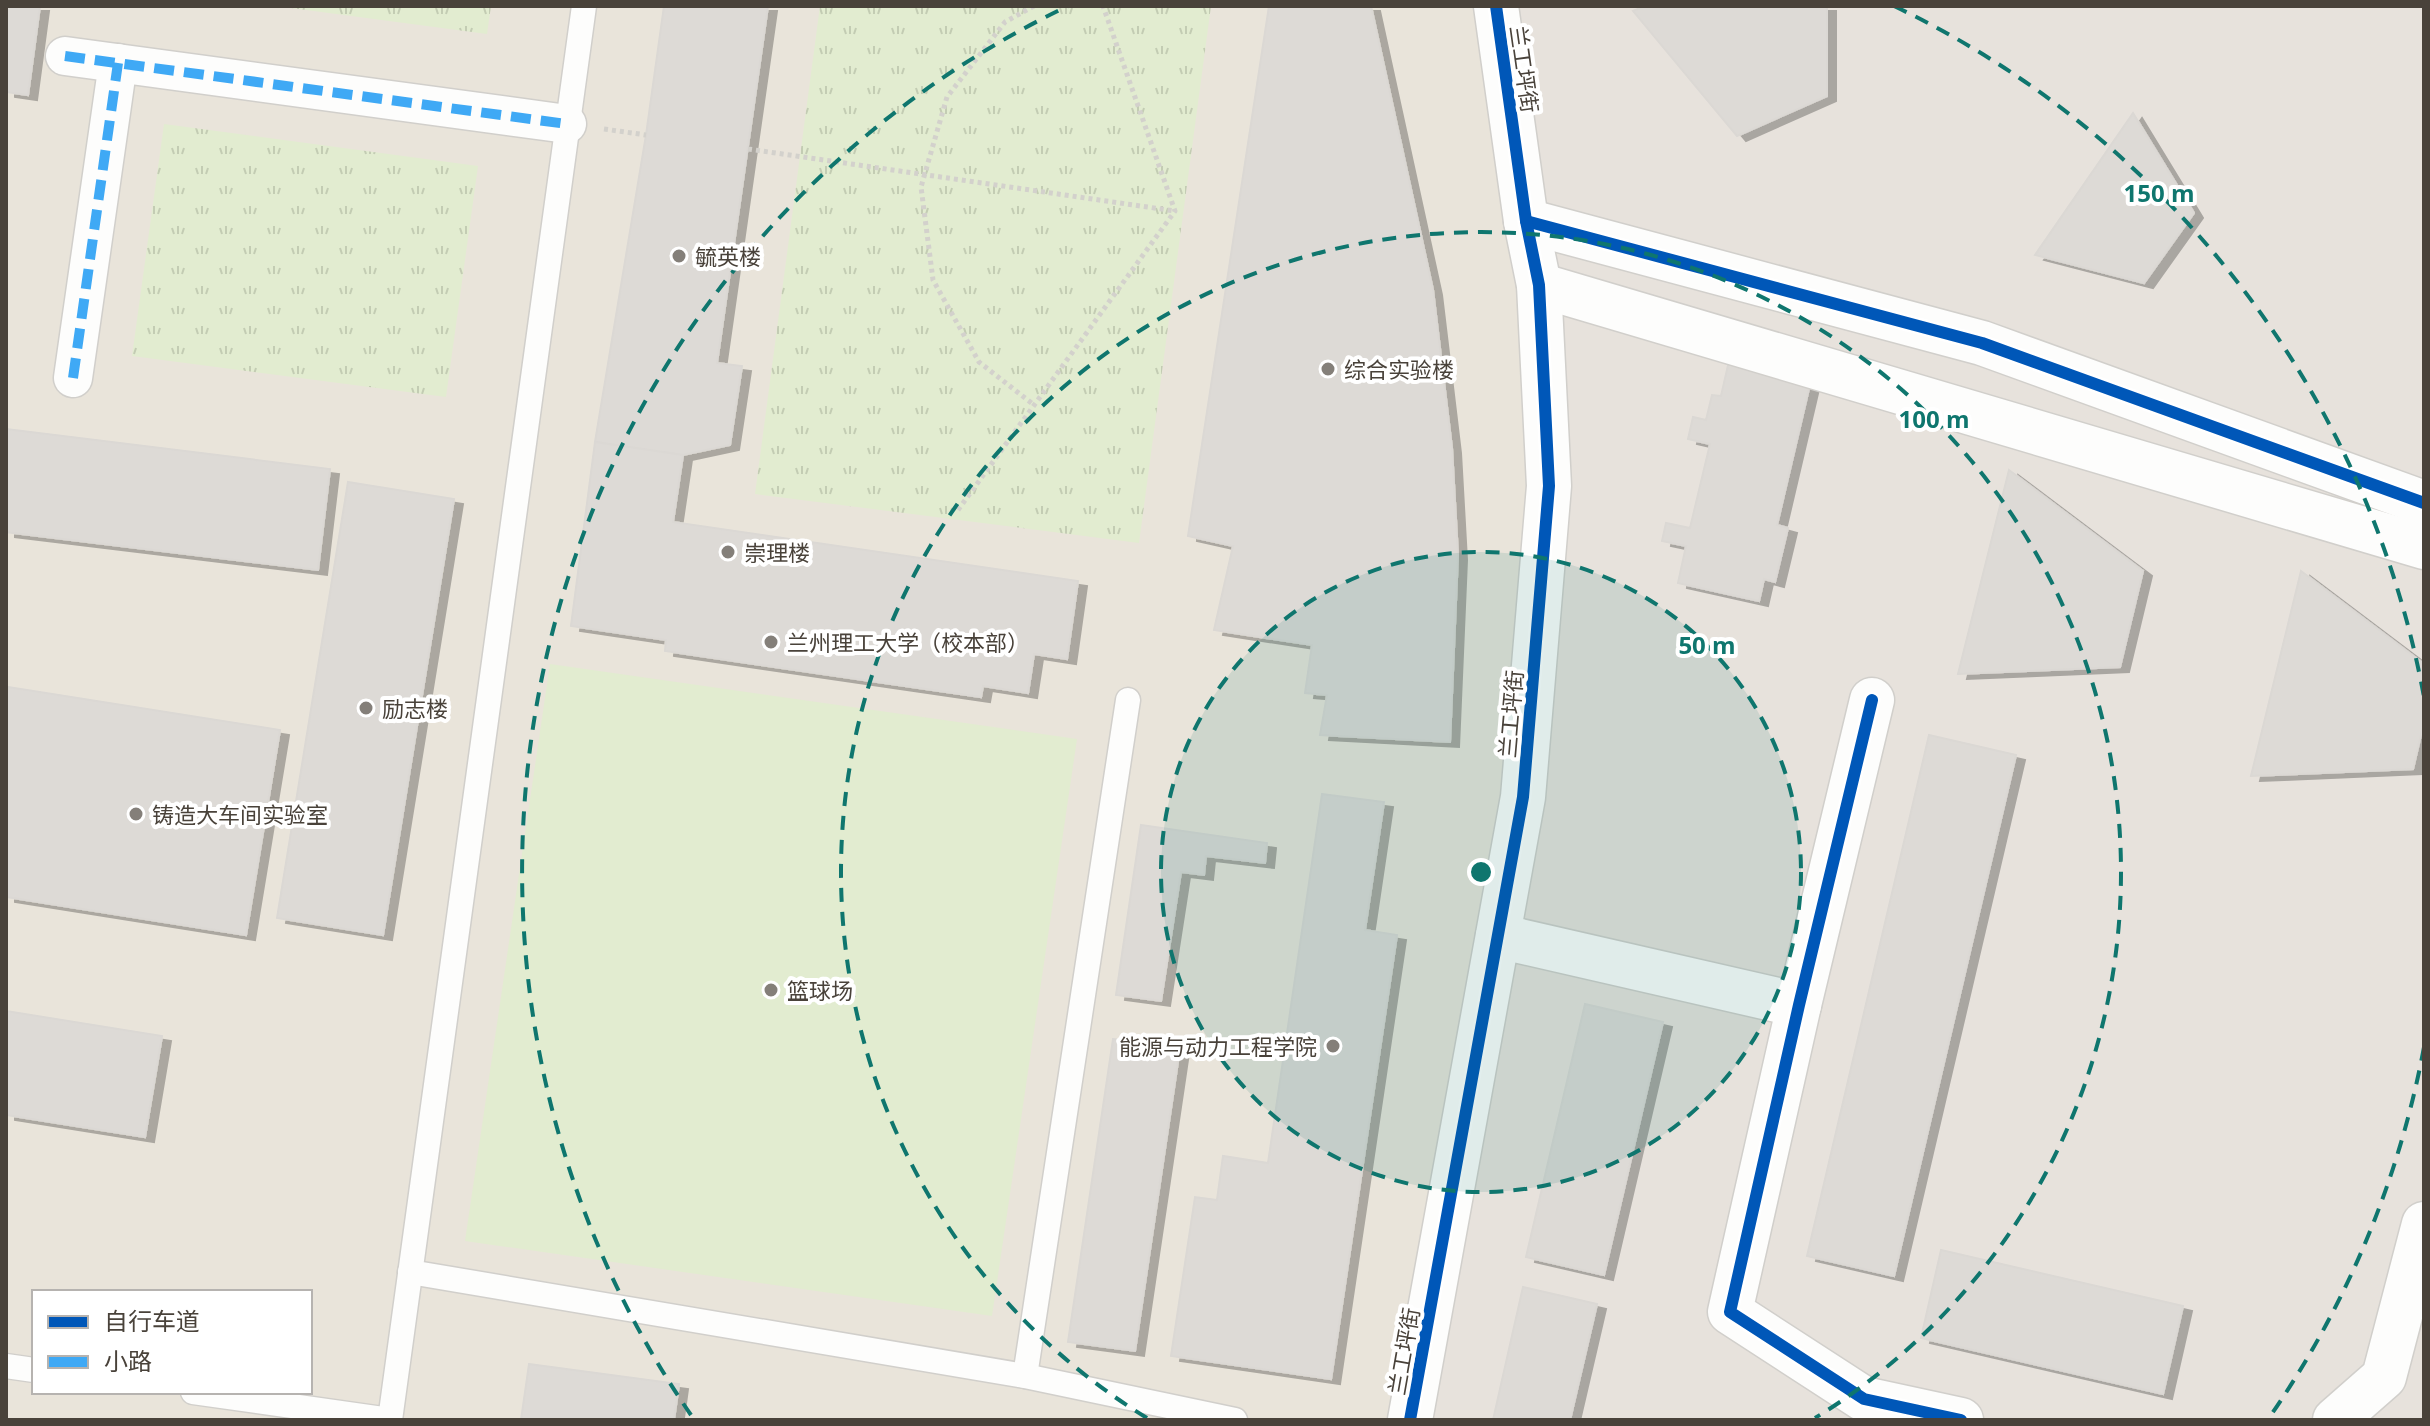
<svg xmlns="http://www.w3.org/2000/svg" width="2430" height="1426" font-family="'Open Sans','Noto Sans SC',sans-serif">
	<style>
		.residential { fill: #e7e2dc }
		.education { fill: #e9e4da; fill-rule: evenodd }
		.grass { fill: url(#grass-tufts) }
		.garden { fill: #e2ecd0 }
		.building { fill: #dddad6; stroke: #dbd8d4; stroke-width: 2; filter: url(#shadow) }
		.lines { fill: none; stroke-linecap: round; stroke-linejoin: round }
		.service-casing { stroke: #d1cfcb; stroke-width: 27 }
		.pedestrian-casing { stroke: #d1cfcb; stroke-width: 41 }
		.minor-casing { stroke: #d1cfcb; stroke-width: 47 }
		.path { stroke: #d3d1cc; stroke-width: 5; stroke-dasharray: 4 4; stroke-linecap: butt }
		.service { stroke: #fdfdfc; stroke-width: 24 }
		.pedestrian { stroke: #fdfdfc; stroke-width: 38 }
		.minor { stroke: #fdfdfc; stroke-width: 44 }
		.quiet { stroke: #3fa9f5; stroke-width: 10; stroke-dasharray: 20 10; stroke-linecap: butt }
		.cycleway-casing { stroke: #fff; stroke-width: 17 }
		.cycleway { stroke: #0057b8; stroke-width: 12 }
		.ring { fill: none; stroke: #0f766e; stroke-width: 4; stroke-dasharray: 14 10 }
		.poi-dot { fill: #847f79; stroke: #fff; stroke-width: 3 }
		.labels { text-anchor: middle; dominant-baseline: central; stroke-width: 8; stroke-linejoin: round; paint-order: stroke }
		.street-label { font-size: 22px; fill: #49423a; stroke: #fff }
		.poi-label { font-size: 22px; fill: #49423a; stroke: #fff; text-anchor: start }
		.centre { fill: #0f766e; stroke: #fff; stroke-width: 4 }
		.ring-label { font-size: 24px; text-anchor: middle; font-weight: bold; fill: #0f766e; stroke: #fff; stroke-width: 8; stroke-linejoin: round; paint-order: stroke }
	</style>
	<defs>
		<pattern id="grass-tufts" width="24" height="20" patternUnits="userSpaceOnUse" patternTransform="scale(2)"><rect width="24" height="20" fill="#e2ecd0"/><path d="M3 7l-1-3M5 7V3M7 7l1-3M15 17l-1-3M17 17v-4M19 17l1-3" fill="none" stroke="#c3ccb3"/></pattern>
		<filter id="shadow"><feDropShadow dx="9" dy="5" stdDeviation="0" flood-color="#0004"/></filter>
	</defs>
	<rect width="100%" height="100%" fill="#f3f1ee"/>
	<polygon class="residential" points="1496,6 2424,6 2424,1420 1410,1420"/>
	<path class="education" d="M6 6H1496L1549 486 1410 1420H6ZM34 1292H310V1392H34Z"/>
	<g class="grass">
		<polygon points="276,6 491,6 487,34"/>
		<polygon points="820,6 1211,6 1139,543 755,494"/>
		<polygon points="164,124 478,166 446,397 132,356"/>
	</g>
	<polygon class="garden" points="550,664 1077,739 992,1316 465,1241"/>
	<g class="building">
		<polygon points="6,6 40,6 28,95 6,92"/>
		<polygon points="664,6 768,6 717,363 742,366 730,445 683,455 595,442 646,135"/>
		<polygon points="1269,6 1371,6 1433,290 1452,448 1458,555 1450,742 1320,735 1327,695 1305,693 1312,645 1214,630 1233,546 1188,536"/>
		<polygon points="1645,6 1827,6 1827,96 1737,136 1633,11"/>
		<polygon points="2133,113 2194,213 2144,283 2035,255"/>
		<polygon points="1729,361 1811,380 1777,525 1788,528 1775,582 1764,579 1759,601 1678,583 1686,546 1662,541 1666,523 1690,528 1710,444 1688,439 1693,417 1706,420 1712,395 1721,396"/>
		<polygon points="6,429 330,469 318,570 6,532"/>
		<polygon points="595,442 683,455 673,522 1078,581 1067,659 1034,654 1028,693 983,686 981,697 665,651 666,640 571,626"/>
		<polygon points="2009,470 2143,571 2120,667 1958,674"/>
		<polygon points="348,482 454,499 383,935 277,918"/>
		<polygon points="2301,571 2424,664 2424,722 2413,769 2251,776"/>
		<polygon points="8,687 280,730 246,935 6,897 6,698"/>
		<polygon points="1929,735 2016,755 1894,1276 1807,1256"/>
		<polygon points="1322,794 1384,802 1365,930 1397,935 1331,1379 1171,1356 1195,1197 1217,1200 1223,1156 1268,1163"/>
		<polygon points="1141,825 1267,843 1265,863 1206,856 1204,875 1181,872 1161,1001 1116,995"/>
		<polygon points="1585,1004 1663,1022 1604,1275 1526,1257"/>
		<polygon points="6,1011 162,1036 145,1137 6,1115"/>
		<polygon points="1113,1039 1180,1048 1135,1351 1068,1342"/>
		<polygon points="1941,1250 2183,1306 2163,1394 1921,1338"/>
		<polygon points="1523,1287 1597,1304 1570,1420 1493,1420"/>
		<polygon points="529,1364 679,1384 674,1420 521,1420"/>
	</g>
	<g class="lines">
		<defs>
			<g id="service">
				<polyline points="410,1272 1025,1376 1235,1420"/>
				<polyline points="6,1366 34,1370"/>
				<polyline points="1025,1376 1128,700"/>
				<polyline points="193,1392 390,1420"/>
				<polyline points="390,1420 584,6"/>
			</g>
			<g id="pedestrian">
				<polyline points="65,56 567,124"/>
				<polyline points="73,378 118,63"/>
			</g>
			<g id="minor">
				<polyline points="1526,221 1982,343 2424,503"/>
				<polyline points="1539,285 2424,547"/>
				<polyline points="1872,700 1799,1005 1730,1312 1864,1399 1961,1420"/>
				<polyline points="1498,936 1799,1005"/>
				<polyline points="1410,1420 1523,797 1549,486 1539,285 1526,221 1496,6"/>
				<polyline points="2335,1420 2384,1377 2424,1224"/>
			</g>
		</defs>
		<use href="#service" class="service-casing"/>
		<use href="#pedestrian" class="pedestrian-casing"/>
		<use href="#minor" class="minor-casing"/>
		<g class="path">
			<polyline points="1034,6 1005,22 947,97 921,187 933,280 979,362 1034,405"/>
			<polyline points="604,129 646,135"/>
			<polyline points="748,149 1175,211"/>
			<polyline points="958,510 1175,211 1103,6"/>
		</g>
		<use href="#service" class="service"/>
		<use href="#pedestrian" class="pedestrian"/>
		<use href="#minor" class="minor"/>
		<g class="quiet">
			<polyline points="65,56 567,124"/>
			<polyline points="73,378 118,63"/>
		</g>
		<defs>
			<g id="cycleway">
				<polyline points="1526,221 1982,343 2424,503"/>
				<polyline points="1872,700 1799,1005 1730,1312 1864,1399 1961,1420"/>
				<polyline points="1410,1420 1523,797 1549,486 1539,285 1526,221 1496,6"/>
			</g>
		</defs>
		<use href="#cycleway" class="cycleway-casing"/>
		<use href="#cycleway" class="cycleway"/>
	</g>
	<circle cx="1481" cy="872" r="320" fill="#0f766e" fill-opacity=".12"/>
	<g class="ring">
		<circle cx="1481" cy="872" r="320"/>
		<path d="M1147 1418A640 640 0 1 1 1815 1418"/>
		<path d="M2424 1047A959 959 0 0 1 2271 1415M691 1415A959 959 0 0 1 1068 6M1894 6A959 959 0 0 1 2424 697"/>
	</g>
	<g class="poi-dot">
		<circle cx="679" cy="256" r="8"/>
		<circle cx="1328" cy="369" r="8"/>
		<circle cx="728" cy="552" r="8"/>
		<circle cx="771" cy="642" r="8"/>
		<circle cx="366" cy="708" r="8"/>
		<circle cx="136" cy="814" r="8"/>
		<circle cx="771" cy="990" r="8"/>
		<circle cx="1333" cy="1046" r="8"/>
	</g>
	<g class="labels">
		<g class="street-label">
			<text transform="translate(1525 69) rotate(82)">兰工坪街</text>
			<text transform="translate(1510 714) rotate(-85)">兰工坪街</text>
			<text transform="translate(1403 1351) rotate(-80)">兰工坪街</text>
		</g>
		<g class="poi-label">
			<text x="695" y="256">毓英楼</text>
			<text x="1344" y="369">综合实验楼</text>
			<text x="744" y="552">崇理楼</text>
			<text x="787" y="642">兰州理工大学（校本部）</text>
			<text x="382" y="708">励志楼</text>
			<text x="152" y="814">铸造大车间实验室</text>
			<text x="787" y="990">篮球场</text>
			<text x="1317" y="1046" text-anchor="end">能源与动力工程学院</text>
		</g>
	</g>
	<circle cx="1481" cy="872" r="12" class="centre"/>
	<g class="ring-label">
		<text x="2159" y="202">150 m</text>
		<text x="1934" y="428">100 m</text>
		<text x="1707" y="654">50 m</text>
	</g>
	<rect width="2430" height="1426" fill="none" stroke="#49423a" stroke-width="16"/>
	<rect x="32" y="1290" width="280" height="104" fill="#ffffff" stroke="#b6b3b0" stroke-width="2"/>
	<rect x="48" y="1316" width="40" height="12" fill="#0057b8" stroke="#b6b3b0" stroke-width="2"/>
	<text x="104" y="1330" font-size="24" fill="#49423a">自行车道</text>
	<rect x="48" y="1356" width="40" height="12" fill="#3fa9f5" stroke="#b6b3b0" stroke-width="2"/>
	<text x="104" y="1370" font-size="24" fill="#49423a">小路</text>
</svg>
